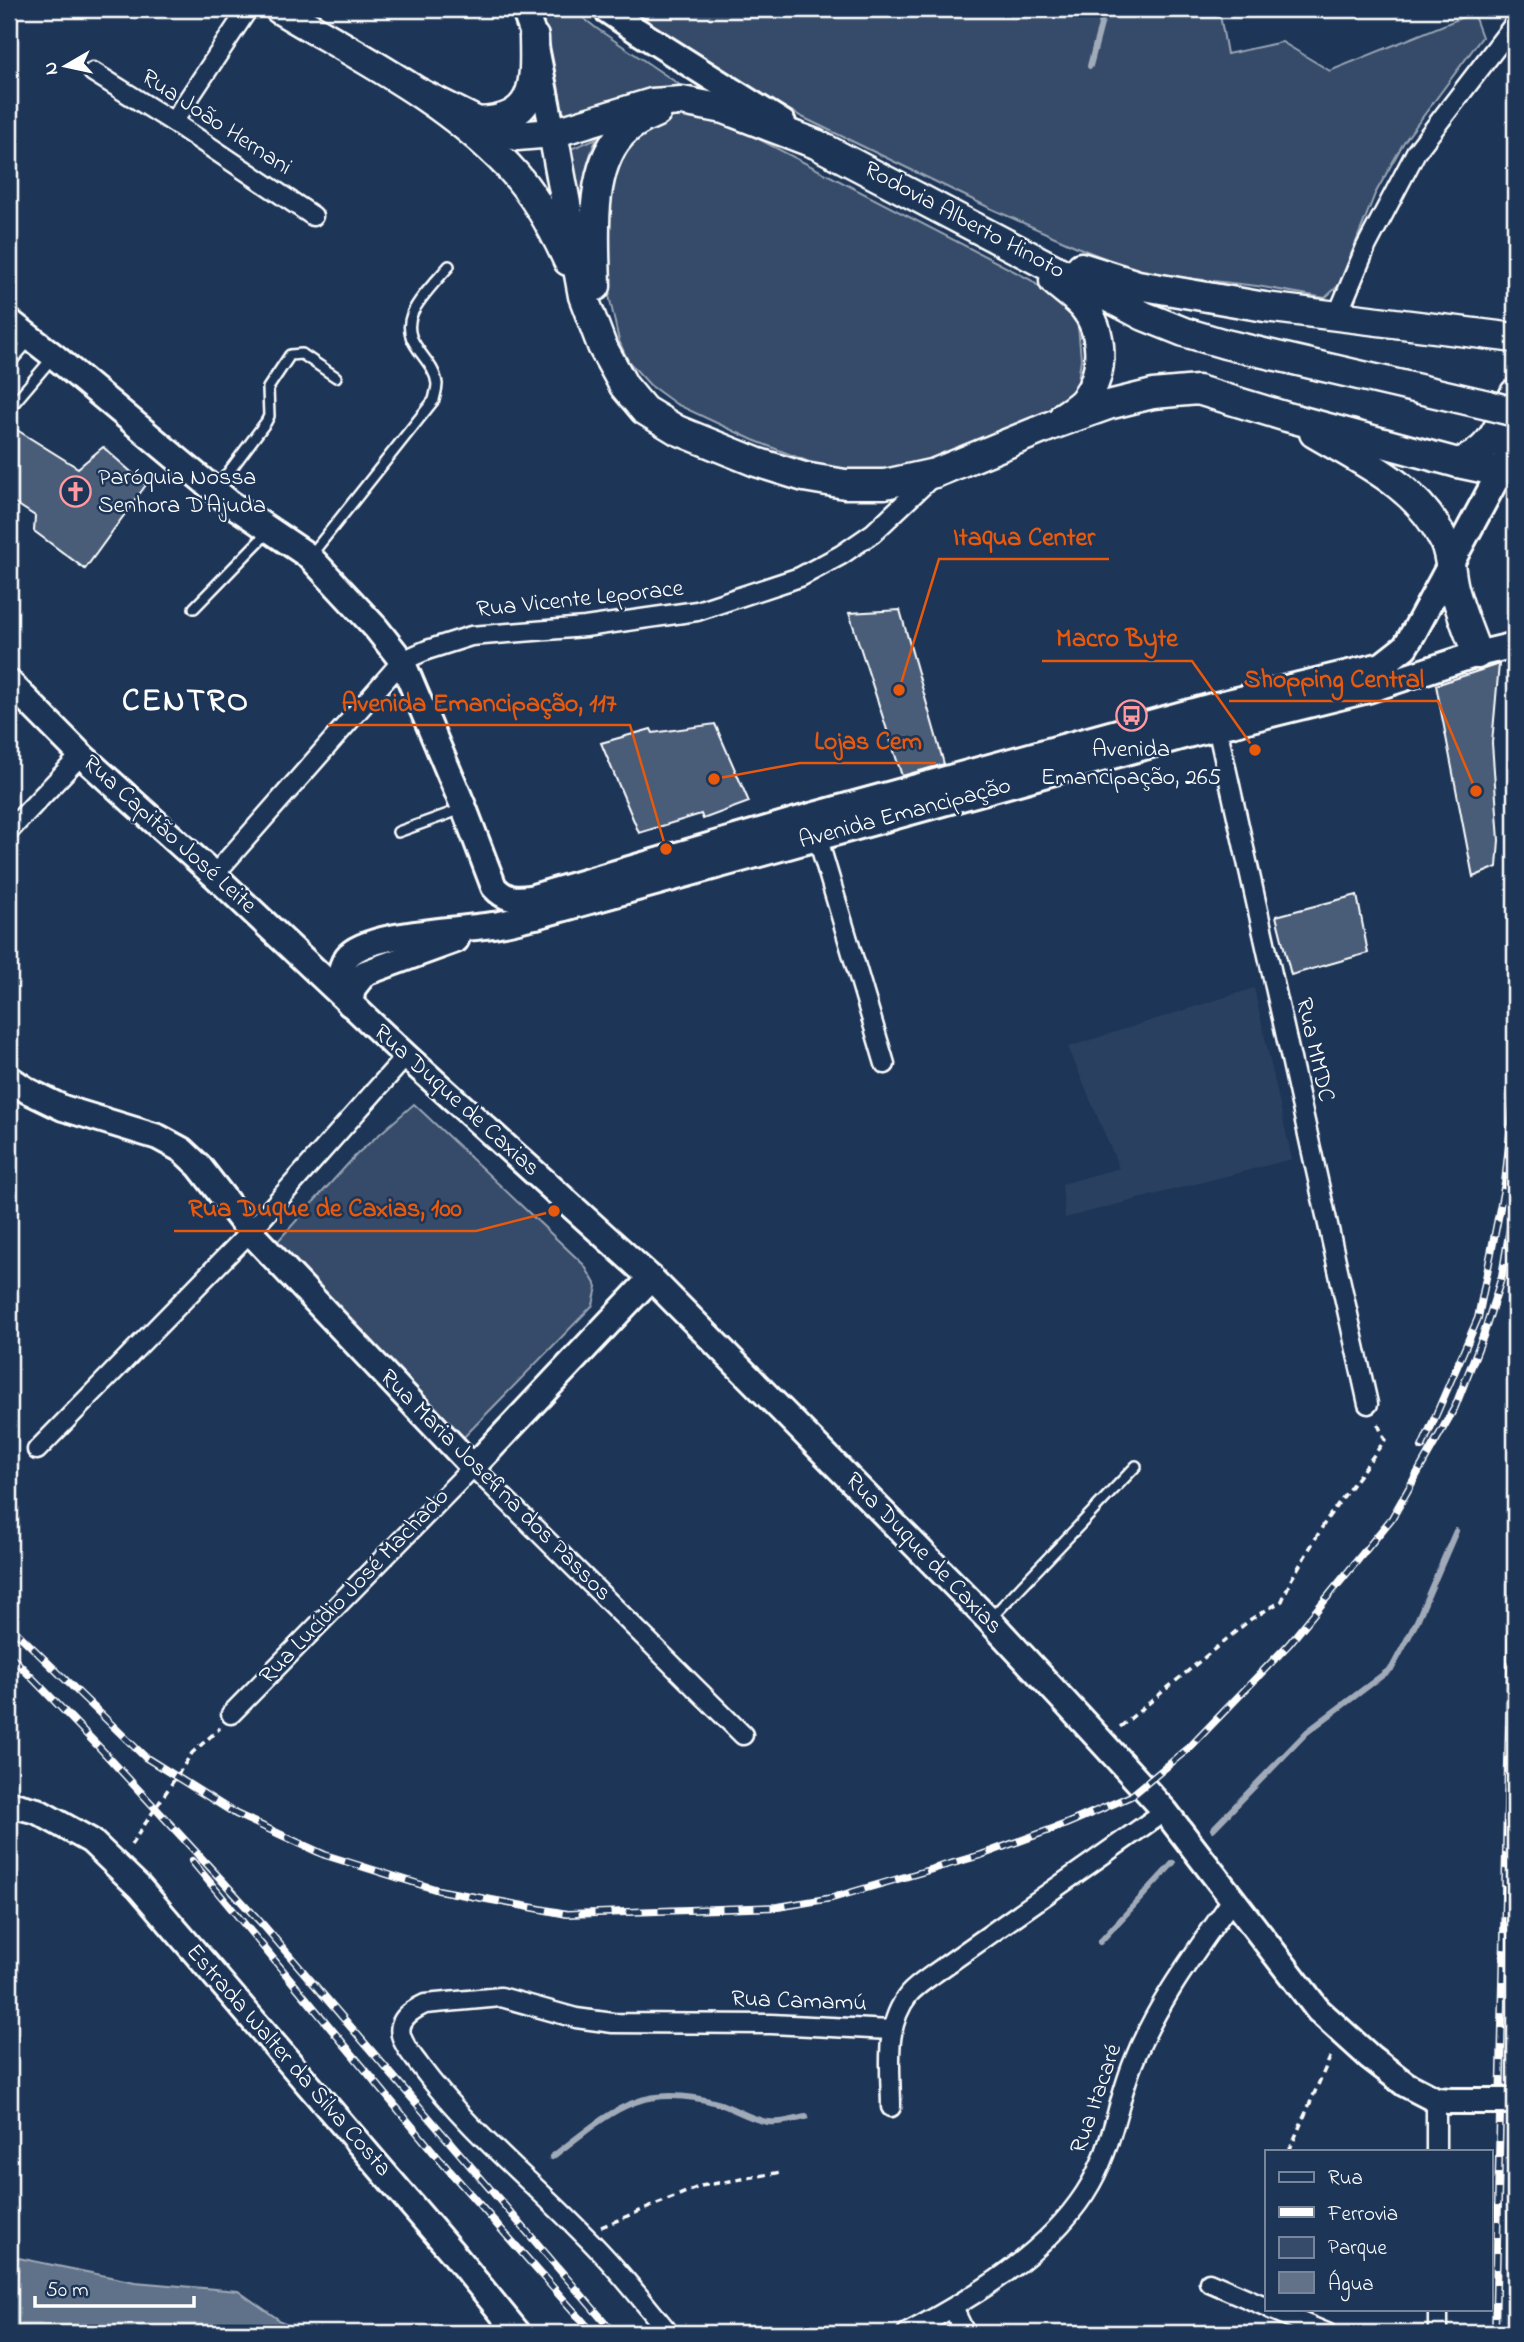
<svg xmlns="http://www.w3.org/2000/svg" width="1524" height="2342" font-family="'Indie Flower',sans-serif">
	<style>
		.built { fill: #2a4161 }
		.green { fill: #364b69; stroke: #9aa5b4; stroke-width: 2 }
		.water { fill: #617289; stroke: #a0aab8; stroke-width: 2 }
		.lines { fill: none; stroke-linecap: round; stroke-linejoin: round }
		.stream { stroke: #a0aab8; stroke-width: 6 }
		.building { fill: #4a5d79; stroke: #fff; stroke-width: 2 }
		.lane-casing { stroke: #fff; stroke-width: 14 }
		.street-casing { stroke: #fff; stroke-width: 23 }
		.secondary-casing { stroke: #fff; stroke-width: 30 }
		.primary-casing { stroke: #fff; stroke-width: 33 }
		.path { stroke: #fff; stroke-width: 3.5; stroke-dasharray: 7 5; stroke-linecap: butt }
		.lane { stroke: #1d3557; stroke-width: 9 }
		.street { stroke: #1d3557; stroke-width: 18 }
		.secondary { stroke: #1d3557; stroke-width: 24 }
		.primary { stroke: #1d3557; stroke-width: 28 }
		.rail-casing { stroke: #fff; stroke-width: 8 }
		.rail { stroke: #1d3557; stroke-width: 5; stroke-dasharray: 16; stroke-linecap: butt }
		.secondary-bridge-casing { stroke: #fff; stroke-width: 30; stroke-linecap: butt }
		.primary-bridge-casing { stroke: #fff; stroke-width: 33; stroke-linecap: butt }
		.secondary-bridge { stroke: #1d3557; stroke-width: 24 }
		.primary-bridge { stroke: #1d3557; stroke-width: 28 }
		.labels { text-anchor: middle; dominant-baseline: central; stroke-width: 5; stroke-linejoin: round; paint-order: stroke }
		.street-label { font-size: 24px; fill: #fff; stroke: #1d3557 }
		.poi-label { font-size: 24px; fill: #fff; stroke: #1d3557; text-anchor: start }
		.district-label { font-size: 32px; font-weight: bold; letter-spacing: 2px; fill: #fff; stroke: #1d3557 }
		.leader { fill: none; stroke: #e8590c; stroke-width: 2.5 }
		.callout-dot { fill: #e8590c; stroke: #1d3557; stroke-width: 2.5 }
		.callout-label { font-size: 26px; text-anchor: middle; font-weight: bold; fill: #e8590c; stroke: #1d3557; stroke-width: 5; stroke-linejoin: round; paint-order: stroke }
	</style>
	<rect width="100%" height="100%" fill="#1d3557"/>
	<filter id="ink" filterUnits="userSpaceOnUse"><feTurbulence type="fractalNoise" baseFrequency=".0143" numOctaves="2"/><feDisplacementMap in="SourceGraphic" scale="14" xChannelSelector="R" yChannelSelector="G"/><feConvolveMatrix kernelMatrix="1 2 1 2 8 2 1 2 1" color-interpolation-filters="sRGB"/></filter>
	<g filter="url(#ink)">
		<polygon class="built" points="1254,988 1292,1159 1065,1218 1062,1184 1119,1168 1068,1047"/>
		<g class="green">
			<polygon points="528,9 572,9 596,28 680,85 651,92 558,130"/>
			<polygon points="625,9 1219,9 1227,54 1282,42 1330,71 1473,13 1482,37 1404,142 1375,194 1339,285 1325,298 1257,286 1143,273 1084,250 992,209 802,117 718,69"/>
			<polygon points="682,114 726,122 1031,280 1067,310 1078,325 1081,359 1078,381 1070,394 1052,413 920,471 873,477 822,467 753,440 676,404 650,385 628,361 619,341 608,291 608,193 611,167 641,125 660,117"/>
			<path d="M597 138C583 168 581 196 582 229L561 153Z"/>
			<polygon points="414,1104 584,1265 597,1287 593,1305 461,1440 276,1243 358,1153"/>
		</g>
		<polygon class="water" points="9,2256 135,2282 238,2291 298,2333 70,2333 9,2327"/>
		<g class="lines">
			<g class="stream">
				<polyline points="1090,66 1105,9"/>
				<polyline points="1213,1829 1307,1732 1392,1668 1417,1621 1456,1531"/>
				<polyline points="1100,1942 1173,1863"/>
				<path d="M552 2157C610 2113 639 2081 717 2103 734 2108 751 2120 768 2122 779 2124 794 2119 806 2117"/>
			</g>
		</g>
		<g class="building">
			<polygon points="9,425 78,468 103,447 146,485 85,569 34,531 35,516 9,499"/>
			<polygon points="900,610 944,764 902,776 849,613"/>
			<polygon points="1499,664 1492,743 1499,840 1497,867 1473,877 1436,685"/>
			<polygon points="715,724 749,802 703,819 701,814 639,833 601,743 651,729 653,733"/>
			<polygon points="1357,895 1368,953 1291,975 1276,916"/>
		</g>
		<g class="lines">
			<defs>
				<g id="lane">
					<polyline points="9,364 30,340"/>
					<polyline points="9,409 53,357"/>
					<polyline points="216,489 266,422 269,416 268,388 290,355 302,354 336,377"/>
					<path d="M311 555 434 400C435 395 437 389 437 384 434 357 400 345 412 314 418 299 438 279 449 266"/>
					<polyline points="194,608 269,531"/>
					<polyline points="398,832 462,809"/>
					<polyline points="990,1619 1136,1466"/>
				</g>
				<g id="street">
					<polyline points="93,72 173,122 313,216"/>
					<polyline points="173,122 248,9"/>
					<polyline points="1337,316 1366,247 1416,152 1515,23"/>
					<polyline points="1215,718 1368,1404"/>
					<polyline points="815,829 885,1064"/>
					<polyline points="9,831 81,755"/>
					<polyline points="214,875 402,661 427,650 471,636 585,627 697,611 800,577 841,555 873,533 932,477"/>
					<polyline points="37,1450 250,1232 406,1056"/>
					<polyline points="231,1714 473,1467 743,1735"/>
					<polyline points="1436,2100 1436,2151"/>
					<path d="M891 2107C891 2069 883 2026 909 1994 916 1986 927 1979 935 1973L1165 1811"/>
					<polyline points="1209,2282 1267,2307"/>
					<polyline points="953,2308 965,2333"/>
					<polyline points="1270,2309 1327,2333"/>
					<polyline points="1438,2309 1438,2333"/>
					<path d="M669 2333C641 2299 613 2263 581 2232 527 2177 466 2128 420 2066 413 2056 404 2047 401 2035 397 2019 412 2010 425 2004L501 1997 576 2018 613 2023 771 2024 891 2030"/>
					<path d="M907 2333C972 2298 1044 2256 1085 2193 1113 2150 1115 2108 1133 2063 1156 2004 1196 1951 1232 1900"/>
				</g>
				<g id="secondary">
					<polyline points="524,9 534,37 553,133"/>
					<polyline points="605,9 639,32 783,123"/>
					<path d="M9 321 54 356 230 503 310 557 376 628 402 661 464 808 494 887C505 899 514 900 530 898L811 816 1212 706 1382 665 1405 647 1414 632 1515 444"/>
					<polyline points="9,682 81,755 214,875 406,1056 651,1278 989,1620 1090,1729 1165,1811 1318,2010 1370,2057 1405,2084 1436,2100 1451,2101"/>
					<path d="M349 1003C342 988 336 972 347 957 366 932 467 930 499 924 512 922 524 918 536 916L1191 734 1368 690 1477 654 1515 645"/>
					<polyline points="350,1004 353,988 365,973 456,940"/>
					<polyline points="9,1078 28,1091 63,1108 158,1137 182,1150 199,1166 250,1232 473,1467 651,1278"/>
					<polyline points="9,1804 37,1811 91,1841 139,1887 452,2252 518,2333"/>
				</g>
				<g id="primary">
					<path d="M279 9C357 56 445 99 508 166 534 193 553 228 568 261"/>
					<polyline points="418,92 478,122 517,136 553,133 652,103 682,101 724,109 816,144 1144,316 1184,332 1225,344 1488,405"/>
					<path d="M478 122C537 120 535 84 534 37"/>
					<polyline points="553,133 583,296 602,346 624,386 644,410 677,430 756,462 804,477 845,484 885,484 935,473 1055,424 1108,405 1153,394 1198,390 1287,417 1458,463 1515,475"/>
					<polyline points="1081,267 1138,285 1265,307 1515,338"/>
					<path d="M1054 281C1063 289 1075 297 1083 306 1104 331 1105 373 1085 399 1080 406 1071 411 1064 416"/>
					<path d="M596 286C595 240 588 171 621 135 630 124 645 117 657 112"/>
					<path d="M1314 433C1363 462 1418 486 1444 541 1451 556 1450 573 1454 588 1460 611 1469 632 1477 654"/>
					<path d="M1458 463C1494 450 1499 425 1515 393"/>
				</g>
			</defs>
			<use href="#lane" class="lane-casing"/>
			<use href="#street" class="street-casing"/>
			<use href="#secondary" class="secondary-casing"/>
			<use href="#primary" class="primary-casing"/>
			<g class="path">
				<polyline points="1120,1727 1251,1619 1282,1601 1291,1580 1327,1519 1385,1440 1376,1420"/>
				<polyline points="131,1845 192,1753 220,1728"/>
				<polyline points="1289,2151 1332,2053"/>
				<polyline points="601,2227 701,2186 782,2172"/>
			</g>
			<use href="#lane" class="lane"/>
			<use href="#street" class="street"/>
			<use href="#secondary" class="secondary"/>
			<use href="#primary" class="primary"/>
			<defs>
				<g id="rail">
					<polyline points="1422,1447 1478,1318 1505,1183 1515,1084"/>
					<polyline points="9,1625 145,1757 236,1814 325,1855 438,1890 567,1914 778,1907 832,1898 981,1855 1066,1824 1131,1796 1189,1748 1289,1644 1392,1518 1455,1407 1483,1336 1502,1276 1515,1197"/>
					<polyline points="9,1654 99,1747 264,1926 614,2333"/>
					<polyline points="192,1861 440,2160 593,2333"/>
					<polyline points="1495,2333 1515,1457"/>
					<polyline points="1509,2333 1515,2029"/>
				</g>
			</defs>
			<use href="#rail" class="rail-casing"/>
			<use href="#rail" class="rail"/>
			<defs>
				<polyline id="secondary-bridge" points="1451,2101 1515,2101"/>
				<polyline id="primary-bridge" points="1488,405 1515,412"/>
			</defs>
			<use href="#secondary-bridge" class="secondary-bridge-casing"/>
			<use href="#primary-bridge" class="primary-bridge-casing"/>
			<use href="#secondary-bridge" class="secondary-bridge"/>
			<use href="#primary-bridge" class="primary-bridge"/>
		</g>
	</g>
	<defs>
		<symbol id="church-ring" viewBox="-11 -11 22 22"><circle r="9.5" fill="#1d3557" stroke="#ff9aa2" stroke-width="1.5"/><path d="M-1.2-6h2.4v3.5h3.3v2.4h-3.3V6h-2.4V-.1h-3.3v-2.4h3.3Z" fill="#ff9aa2"/></symbol>
		<symbol id="bus-ring" viewBox="-11 -11 22 22"><circle r="9.5" fill="#1d3557" stroke="#ff9aa2" stroke-width="1.5"/><path d="M-5-6H5V4H4V6H2V4H-2V6H-4V4H-5ZM-3.5-4V0h7V-4ZM-3.5 1.2v1.5H-2V1.2ZM2 1.2v1.5H3.5V1.2Z" fill="#ff9aa2"/></symbol>
	</defs>
	<g fill-rule="evenodd">
		<use href="#church-ring" x="58" y="474" width="35" height="35"/>
		<use href="#bus-ring" x="1114" y="698" width="35" height="35"/>
	</g>
	<g class="labels">
		<g class="street-label">
			<text transform="translate(216 123) rotate(33)">Rua João Hernani</text>
			<text transform="translate(964 221) rotate(28)">Rodovia Alberto Hinoto</text>
			<text transform="translate(580 600) rotate(-6)">Rua Vicente Leporace</text>
			<text transform="translate(905 814) rotate(-15)">Avenida Emancipação</text>
			<text transform="translate(169 835) rotate(42)">Rua Capitão José Leite</text>
			<text transform="translate(1314 1050) rotate(77)">Rua MMDC</text>
			<text transform="translate(456 1101) rotate(42)">Rua Duque de Caxias</text>
			<text transform="translate(495 1486) rotate(45)">Rua Maria Josefina dos Passos</text>
			<text transform="translate(923 1554) rotate(46)">Rua Duque de Caxias</text>
			<text transform="translate(355 1587) rotate(-46)">Rua Lucídio José Machado</text>
			<text transform="translate(799 2002) rotate(2)">Rua Camamú</text>
			<text transform="translate(288 2061) rotate(49)">Estrada Walter da Silva Costa</text>
			<text transform="translate(1097 2099) rotate(-71)">Rua Itacaré</text>
		</g>
		<g class="poi-label">
			<text x="98" y="478">Paróquia Nossa<tspan x="98" dy="28">Senhora D'Ajuda</tspan></text>
			<text x="1131" y="750" text-anchor="middle">Avenida<tspan x="1131" dy="28">Emancipação, 265</tspan></text>
		</g>
		<g class="district-label">
			<text x="186" y="702">CENTRO</text>
		</g>
	</g>
	<path class="leader" d="M899 690L939 559H1109M1255 750L1192 661H1042M1476 791L1438 701H1229M666 849L630 725H328M714 779L800 763H936M554 1211L476 1231H174"/>
	<g class="callout-dot">
		<circle cx="899" cy="690" r="7"/>
		<circle cx="1255" cy="750" r="7"/>
		<circle cx="1476" cy="791" r="7"/>
		<circle cx="666" cy="849" r="7"/>
		<circle cx="714" cy="779" r="7"/>
		<circle cx="554" cy="1211" r="7"/>
	</g>
	<g class="callout-label">
		<text x="1024" y="545">Itaqua Center</text>
		<text x="1117" y="646">Macro Byte</text>
		<text x="1334" y="687">Shopping Central</text>
		<text x="479" y="711">Avenida Emancipação, 117</text>
		<text x="868" y="749">Lojas Cem</text>
		<text x="325" y="1216">Rua Duque de Caxias, 100</text>
	</g>
	<rect width="1524" height="2342" fill="none" stroke="#1d3557" stroke-width="35"/>
	<rect x="18" y="18" width="1489" height="2307" fill="none" stroke="#fff" stroke-width="2.5" filter="url(#ink)"/>
	<rect x="1265" y="2150" width="228" height="161" fill="#1d3557" stroke="#77869a" stroke-width="2"/>
	<rect x="1279" y="2172" width="35" height="10" fill="#1d3557" stroke="#77869a" stroke-width="2"/>
	<text x="1328" y="2184" font-size="21" fill="#ffffff">Rua</text>
	<rect x="1279" y="2207" width="35" height="10" fill="#ffffff" stroke="#77869a" stroke-width="2"/>
	<text x="1328" y="2220" font-size="21" fill="#ffffff">Ferrovia</text>
	<rect x="1279" y="2237" width="35" height="21" fill="#364b69" stroke="#77869a" stroke-width="2"/>
	<text x="1328" y="2254" font-size="21" fill="#ffffff">Parque</text>
	<rect x="1279" y="2272" width="35" height="21" fill="#617289" stroke="#77869a" stroke-width="2"/>
	<text x="1328" y="2290" font-size="21" fill="#ffffff">Água</text>
	<g transform="translate(66 66) rotate(261)" stroke="#1d3557" stroke-width="5" paint-order="stroke">
	<path d="M0-5L12 26L0 18L-12 26Z" fill="#ffffff"/>
	<text y="-10" font-size="19" font-weight="bold" text-anchor="middle" fill="#ffffff">N</text>
	</g>
	<path d="M35 2296v10h159v-10" fill="none" stroke="#ffffff" stroke-width="3.5"/>
	<text x="46" y="2296" font-size="21" fill="#ffffff" stroke="#1d3557" stroke-width="5" paint-order="stroke">50 m</text>
</svg>
